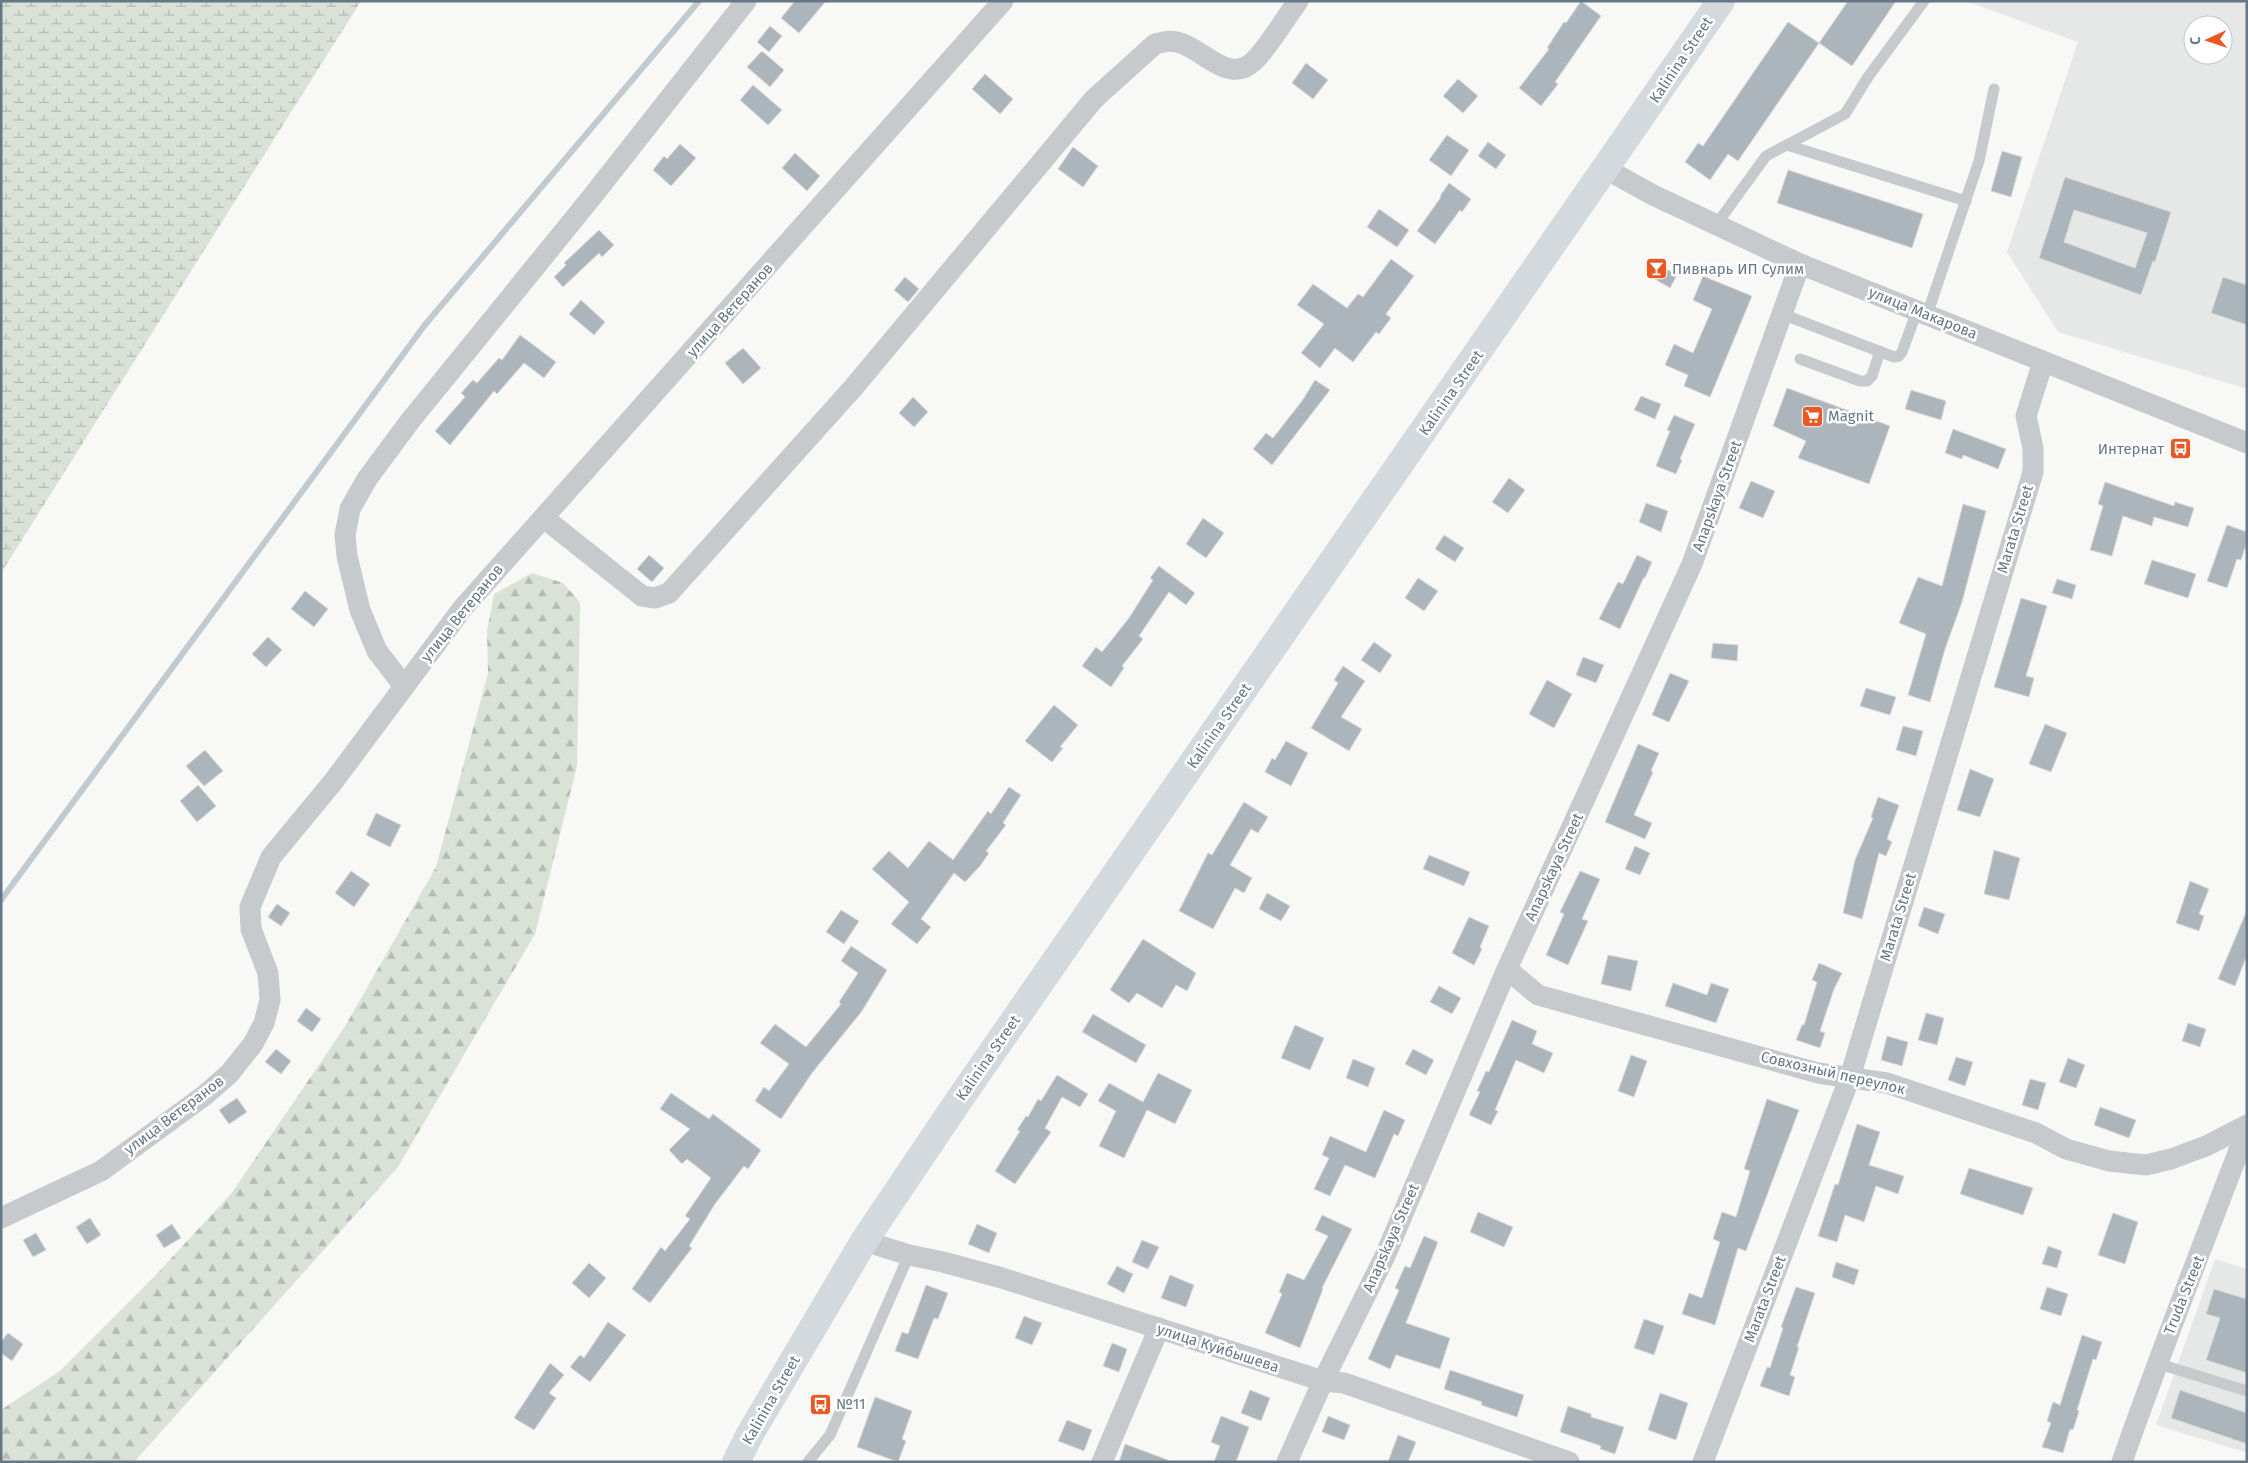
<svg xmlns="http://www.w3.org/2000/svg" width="2248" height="1463" font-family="'Fira Sans',sans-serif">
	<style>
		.built { fill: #e6e7e7; fill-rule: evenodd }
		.forest { fill: url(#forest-firs) }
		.wetland { fill: url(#wetland-marsh) }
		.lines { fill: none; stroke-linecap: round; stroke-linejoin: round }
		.stream { stroke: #c0cacf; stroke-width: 6 }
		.building { fill: #acb5bb; stroke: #dadad8; fill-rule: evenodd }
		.lane { stroke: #c6cacd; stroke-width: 11 }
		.street { stroke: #c6cacd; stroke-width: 21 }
		.secondary { stroke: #d4d9de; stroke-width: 28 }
		.labels { text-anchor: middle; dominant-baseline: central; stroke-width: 5; stroke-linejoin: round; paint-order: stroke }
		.street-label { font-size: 15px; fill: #667888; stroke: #fff }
		.poi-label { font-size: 15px; fill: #667888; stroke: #fff; text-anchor: start }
	</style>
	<defs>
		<pattern id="forest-firs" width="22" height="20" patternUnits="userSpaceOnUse" patternTransform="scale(1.25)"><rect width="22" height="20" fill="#dae1d6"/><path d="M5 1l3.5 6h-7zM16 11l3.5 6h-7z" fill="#b5bbb3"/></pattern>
		<pattern id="wetland-marsh" width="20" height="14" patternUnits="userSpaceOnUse" patternTransform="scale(1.25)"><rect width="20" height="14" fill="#dae1d6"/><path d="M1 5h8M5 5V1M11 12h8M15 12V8" fill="none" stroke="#b5bbb3"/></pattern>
	</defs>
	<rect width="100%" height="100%" fill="#f8f8f6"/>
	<g class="built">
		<path d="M1966 1H2247V389L2058 332 2007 252 2078 42ZM2193 25H2223V55H2193Z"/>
		<polygon points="2215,1259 2247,1269 2247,1453 2156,1425"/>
	</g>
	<polygon class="forest" points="532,573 563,583 580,602 577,766 535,934 398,1167 134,1462 1,1462 1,1410 60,1371 152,1279 231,1194 344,1028 436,867 488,673 487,631 494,594"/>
	<polygon class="wetland" points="1,1 361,1 1,573"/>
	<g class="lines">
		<polyline class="stream" points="1,900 424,326 699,1"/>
	</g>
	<g class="building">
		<polygon points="795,1 826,1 799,33 781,18"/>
		<polygon points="1581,1 1601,16 1555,82 1558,84 1541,106 1519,88 1549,49 1547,48 1564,22 1566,23"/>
		<polygon points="1848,1 1896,1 1852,66 1819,43"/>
		<polygon points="1788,22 1819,43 1738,161 1728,154 1710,180 1685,162 1698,143 1703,146"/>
		<polygon points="770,26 782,36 769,52 757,42"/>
		<polygon points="762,51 784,70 770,87 747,67"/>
		<polygon points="1306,63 1328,80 1313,99 1292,83"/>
		<polygon points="985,74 1013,99 1000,114 972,89"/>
		<polygon points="1458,79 1478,96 1463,113 1443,96"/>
		<polygon points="753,85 782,110 768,125 740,100"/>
		<polygon points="1447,135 1469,150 1451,176 1429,160"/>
		<polygon points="1488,142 1506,155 1496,169 1478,156"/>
		<polygon points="680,144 696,158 671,186 653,170 664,156 667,159"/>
		<polygon points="1073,147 1098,166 1083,187 1058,169"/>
		<polygon points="2002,151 2022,157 2011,197 1991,191"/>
		<polygon points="795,153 820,176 807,191 782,168"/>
		<polygon points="1788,170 1923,214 1912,248 1777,203"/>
		<path d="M2065 177 2171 212 2155 262 2153 261 2141 295 2039 258ZM2074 210 2147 233 2135 268 2064 242Z"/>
		<polygon points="1449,183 1471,199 1462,212 1460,210 1435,244 1417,231 1441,197 1440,196"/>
		<polygon points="1379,209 1409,230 1397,247 1367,227"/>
		<polygon points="599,230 614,245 602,257 599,253 563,287 554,277 566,265 564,263"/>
		<polygon points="1391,259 1414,276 1386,314 1391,318 1379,334 1376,332 1353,362 1335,348 1320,368 1301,353 1324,324 1297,305 1313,284 1347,308 1358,294 1363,297"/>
		<polygon points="1656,263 1677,275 1670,288 1648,275"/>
		<polygon points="1703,276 1752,296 1710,397 1684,386 1688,375 1665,365 1674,344 1693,353 1712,309 1693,300"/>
		<polygon points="905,277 919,289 908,302 894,290"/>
		<polygon points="2223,277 2247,285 2247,325 2211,313"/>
		<polygon points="581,300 605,322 594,335 569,314"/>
		<polygon points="520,335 556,362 544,378 524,363 497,394 494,391 450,445 435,431 465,397 461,393 473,380 477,383 499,358 502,360"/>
		<polygon points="743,348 761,368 743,384 725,363"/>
		<polygon points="1315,380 1330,390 1272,465 1253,449 1266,433 1273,438 1302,401"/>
		<polygon points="1787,388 1890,426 1869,484 1798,458 1806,441 1773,426"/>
		<polygon points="1911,390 1946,401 1941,420 1905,409"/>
		<polygon points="1641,396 1661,404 1655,419 1634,410"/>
		<polygon points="913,397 928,412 914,427 899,413"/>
		<polygon points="1674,415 1695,424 1680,459 1682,460 1676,474 1656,466 1670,431 1667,430"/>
		<polygon points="1953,429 2006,449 1998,469 1963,455 1962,459 1945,453"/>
		<polygon points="1509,478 1525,490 1508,513 1492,502"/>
		<polygon points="1751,481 1775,491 1763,518 1739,508"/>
		<polygon points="2105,482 2174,506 2175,502 2194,508 2188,527 2154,517 2152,526 2123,516 2112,556 2090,550 2103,506 2098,504"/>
		<polygon points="1646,503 1668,511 1661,532 1639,522"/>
		<polygon points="1963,504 1986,511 1962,602 1945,649 1930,702 1908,695 1926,634 1899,623 1918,577 1942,586"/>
		<polygon points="1203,518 1224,533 1206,558 1186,544"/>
		<polygon points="2227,525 2247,532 2247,542 2241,560 2237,559 2227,588 2207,581"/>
		<polygon points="1444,535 1464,548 1455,562 1435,549"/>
		<polygon points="649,555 664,568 652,582 637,569"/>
		<polygon points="1637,555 1652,562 1645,578 1644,577 1620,629 1599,619 1618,582 1623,584"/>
		<polygon points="2152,560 2196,574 2188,598 2144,584"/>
		<polygon points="1159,566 1195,593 1186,605 1169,592 1139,636 1143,639 1122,666 1124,668 1111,687 1082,666 1096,647 1102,652 1129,618 1153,580 1150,578"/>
		<polygon points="1418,578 1438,591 1424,611 1405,598"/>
		<polygon points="2057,579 2076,585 2072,599 2052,593"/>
		<polygon points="305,591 328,609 314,627 291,609"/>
		<polygon points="2021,598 2047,606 2026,676 2034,678 2029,697 1994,687"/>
		<polygon points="268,637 282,650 266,667 252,654"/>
		<polygon points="1374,642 1392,655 1380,673 1361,660"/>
		<polygon points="1713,643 1738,645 1737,661 1711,658"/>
		<polygon points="1583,657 1604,665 1596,683 1576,675"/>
		<polygon points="1343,666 1365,681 1341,717 1362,729 1349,751 1311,728 1338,683 1334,680"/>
		<polygon points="1670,673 1689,681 1669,722 1652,715"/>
		<polygon points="1547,680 1572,694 1554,728 1529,714"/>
		<polygon points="1866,688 1896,697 1890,715 1860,706"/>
		<polygon points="1054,705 1078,725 1060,747 1063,748 1052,762 1025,741"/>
		<polygon points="2045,724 2067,733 2051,772 2029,764"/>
		<polygon points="1903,726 1923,731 1916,756 1896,750"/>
		<polygon points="1286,741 1308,753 1291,786 1265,772 1272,758 1275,760"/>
		<polygon points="1638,744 1659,753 1651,771 1653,772 1634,815 1652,823 1645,839 1605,822"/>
		<polygon points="205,750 223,771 204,786 186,766"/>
		<polygon points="1970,769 1994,779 1980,817 1957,810"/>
		<polygon points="198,785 216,806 197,822 180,801"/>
		<polygon points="1009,787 1021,795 1003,823 1006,825 986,851 989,853 980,866 965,882 954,873 921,919 931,927 917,944 891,924 909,902 872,869 889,851 908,868 929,841 953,860 988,811 991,814"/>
		<polygon points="1878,797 1899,805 1887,839 1892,842 1886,856 1879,853 1862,919 1843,913 1855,860 1873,818 1871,817"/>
		<polygon points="1244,802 1268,817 1258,833 1251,829 1230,865 1252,878 1244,893 1235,888 1213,929 1179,911 1208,853 1212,855"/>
		<polygon points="376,813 401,825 390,847 366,835"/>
		<polygon points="1635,846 1650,853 1640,875 1625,869"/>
		<polygon points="1994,850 2020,858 2009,900 1984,894"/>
		<polygon points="1429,855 1470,872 1464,886 1423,869"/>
		<polygon points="351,871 370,884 354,907 335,893"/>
		<polygon points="1580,871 1600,879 1582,919 1588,921 1568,965 1546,955 1564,914 1560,912"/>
		<polygon points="2190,881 2209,889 2199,914 2204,916 2199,931 2176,923"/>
		<polygon points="1267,893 1290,906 1281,921 1259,909"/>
		<polygon points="277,904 290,913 281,926 268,917"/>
		<polygon points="1924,907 1945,914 1938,934 1918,926"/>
		<polygon points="841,910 859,921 844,944 826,932"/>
		<polygon points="2247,910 2247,955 2235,986 2218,979"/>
		<polygon points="1469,917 1489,926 1480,947 1482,949 1474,965 1452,953"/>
		<polygon points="1143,939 1196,973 1187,991 1176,985 1162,1008 1137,993 1129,1003 1110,990"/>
		<polygon points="851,946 887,970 862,1011 812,1073 781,1119 755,1101 764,1087 769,1091 789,1064 760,1043 775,1024 806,1047 841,1004 839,1002 858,973 841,961"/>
		<polygon points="1608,955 1638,961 1631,991 1601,984"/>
		<polygon points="1819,963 1842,973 1834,989 1820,1031 1825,1033 1820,1048 1796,1040 1802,1025 1804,1025 1817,982 1812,980"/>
		<polygon points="1673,983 1707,995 1711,983 1729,989 1716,1023 1665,1006"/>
		<polygon points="1439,986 1461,998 1452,1014 1430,1002"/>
		<polygon points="306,1008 321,1019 312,1032 297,1021"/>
		<polygon points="1926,1013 1944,1018 1937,1045 1918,1040"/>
		<polygon points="1093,1014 1146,1045 1136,1063 1082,1032"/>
		<polygon points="1512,1020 1537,1031 1532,1044 1553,1053 1544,1073 1516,1060 1495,1110 1498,1111 1491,1125 1469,1115 1480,1092 1477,1091 1486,1071 1489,1072"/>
		<polygon points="2188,1023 2206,1029 2200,1047 2182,1041"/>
		<polygon points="1295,1025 1324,1038 1310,1070 1281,1058"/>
		<polygon points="1887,1036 1908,1042 1902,1066 1881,1060"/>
		<polygon points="276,1049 291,1061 281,1074 265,1062"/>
		<polygon points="1413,1049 1434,1060 1426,1075 1405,1064"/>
		<polygon points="1631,1055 1647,1061 1634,1097 1618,1091"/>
		<polygon points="1956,1057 1973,1062 1965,1086 1948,1080"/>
		<polygon points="2068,1058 2085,1065 2076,1088 2059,1082"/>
		<polygon points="1353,1059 1375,1068 1368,1087 1346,1078"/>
		<polygon points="1158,1073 1192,1090 1175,1124 1147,1110 1124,1158 1099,1146 1116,1111 1098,1101 1109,1083 1143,1102"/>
		<polygon points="1057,1075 1088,1094 1080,1107 1062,1097 1045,1128 1051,1132 1015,1184 995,1171 1020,1131 1017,1130 1026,1116 1028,1117 1038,1099 1041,1101"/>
		<polygon points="2030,1079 2046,1083 2038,1110 2022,1105"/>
		<polygon points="671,1093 709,1119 713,1114 761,1150 748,1169 744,1166 715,1204 689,1246 692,1248 650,1303 632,1289 661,1247 665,1251 690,1219 685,1216 711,1178 687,1159 682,1164 669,1150 690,1129 660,1109"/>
		<polygon points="237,1098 247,1112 229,1124 219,1110"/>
		<polygon points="1767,1099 1799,1110 1746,1251 1738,1248 1715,1325 1682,1314 1689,1293 1702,1298 1720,1242 1713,1239 1722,1212 1736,1217 1750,1171 1744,1169"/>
		<polygon points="2100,1107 2136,1120 2129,1138 2094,1125"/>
		<polygon points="1384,1110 1405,1120 1398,1136 1394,1134 1375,1178 1345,1165 1330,1196 1314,1189 1329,1158 1322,1155 1330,1136 1366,1152"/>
		<polygon points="1857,1124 1880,1132 1869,1165 1904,1176 1898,1194 1876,1186 1864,1222 1845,1215 1837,1242 1818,1236 1835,1184 1838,1185"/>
		<polygon points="1969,1168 2033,1188 2023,1215 1960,1194"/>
		<polygon points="1478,1212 1513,1227 1504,1247 1470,1232"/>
		<polygon points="2113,1213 2138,1222 2125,1264 2098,1255"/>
		<polygon points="1322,1215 1352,1229 1322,1288 1323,1289 1300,1348 1265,1333 1282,1294 1279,1292 1287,1273 1304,1280 1328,1236 1315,1230"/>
		<polygon points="90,1218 101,1235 87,1244 76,1227"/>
		<polygon points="172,1224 181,1238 164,1248 156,1235"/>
		<polygon points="977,1224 997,1233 989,1253 968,1244"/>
		<polygon points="36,1233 46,1250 33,1257 23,1240"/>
		<polygon points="1424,1236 1438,1242 1406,1323 1450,1338 1440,1369 1396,1355 1390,1369 1368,1359 1399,1290 1395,1288 1405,1266 1410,1268"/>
		<polygon points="1142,1240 1159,1247 1148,1269 1132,1262"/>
		<polygon points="2048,1246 2062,1251 2057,1268 2042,1264"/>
		<polygon points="1836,1262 1859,1270 1854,1285 1832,1277"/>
		<polygon points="589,1263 606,1278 589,1298 572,1283"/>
		<polygon points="1117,1266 1133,1274 1124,1293 1107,1284"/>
		<polygon points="1170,1275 1194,1285 1186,1307 1161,1298"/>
		<polygon points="926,1285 948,1293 938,1319 934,1318 918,1359 895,1351 902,1332 908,1334"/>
		<polygon points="1796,1287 1815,1293 1797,1347 1799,1347 1790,1375 1795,1377 1789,1396 1760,1386 1767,1367 1770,1368 1783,1328 1781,1327"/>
		<polygon points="2047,1287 2068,1294 2061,1316 2040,1309"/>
		<polygon points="2214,1289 2247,1299 2247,1373 2206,1360 2220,1318 2206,1314"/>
		<polygon points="1024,1316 1042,1323 1032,1345 1015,1338"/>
		<polygon points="1644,1319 1664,1326 1654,1355 1634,1348"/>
		<polygon points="608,1322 626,1335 590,1382 570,1367 580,1355 584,1358"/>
		<polygon points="8,1333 23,1344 12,1361 1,1353 1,1342"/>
		<polygon points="2082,1335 2102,1342 2096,1360 2093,1359 2077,1410 2079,1411 2073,1430 2070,1429 2063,1453 2042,1447 2051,1423 2047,1421 2053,1402 2060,1405"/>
		<polygon points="1112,1343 1127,1349 1119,1372 1103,1366"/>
		<polygon points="550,1363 564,1375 549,1393 556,1398 534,1430 514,1418"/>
		<polygon points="1450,1370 1524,1395 1517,1417 1481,1405 1482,1402 1444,1389"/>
		<polygon points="1250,1390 1270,1398 1261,1421 1241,1413"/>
		<polygon points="2180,1390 2247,1413 2247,1444 2171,1418"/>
		<polygon points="1660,1393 1688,1403 1676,1440 1648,1430"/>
		<polygon points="875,1397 912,1411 902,1439 906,1441 898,1462 857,1447"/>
		<polygon points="1568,1406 1591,1414 1591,1417 1624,1427 1615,1454 1600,1449 1601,1446 1560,1432"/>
		<polygon points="1221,1416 1249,1427 1236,1462 1214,1462 1220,1446 1211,1442"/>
		<polygon points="1328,1416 1350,1425 1344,1440 1322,1432"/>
		<polygon points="1067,1420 1092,1430 1084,1451 1058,1441"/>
		<polygon points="1398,1435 1416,1442 1408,1462 1388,1462"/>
		<polygon points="1125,1444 1168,1460 1168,1462 1119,1462"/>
	</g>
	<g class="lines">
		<g class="lane">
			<polyline points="1787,145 1966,201"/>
			<polyline points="1716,225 1766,156 1845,114 1868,77 1924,1"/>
			<polyline points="1782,314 1894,357 1899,356 1902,352 1917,311"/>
			<polyline points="1927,315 1979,161 1994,89"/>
			<polyline points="1800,359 1860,381 1867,381 1872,376 1880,351"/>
			<polyline points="2156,1363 2247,1391"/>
			<polyline points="808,1462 830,1435 909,1255"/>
		</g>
		<g class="street">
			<polyline points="1606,169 1653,195 1800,264 2247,443"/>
			<path d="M544 518 642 596 655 598 669 593 853 388 1094 99 1155 44C1163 42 1169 40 1177 42 1202 47 1228 86 1254 61 1269 46 1285 19 1298 1"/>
			<polyline points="404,686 377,651 360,610 347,556 345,535 350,509 367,479 410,421 591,198 746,1"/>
			<polyline points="1507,969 1538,995 1818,1073 1887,1083 2036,1133 2066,1149 2109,1161 2146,1165 2171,1159 2206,1146 2247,1125"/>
			<polyline points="1,1218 101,1171 205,1095 229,1074 253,1044 264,1023 270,1000 268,973 251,929 250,907 271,857 333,782 462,609 1003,1"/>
			<polyline points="864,1241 909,1255 943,1262 1002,1278 1323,1381 1344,1383 1569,1462"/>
			<polyline points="1102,1462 1159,1328"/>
			<polyline points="1287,1462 1323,1381 1385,1256 1507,969 1692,564 1800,264"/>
			<polyline points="1703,1462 1850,1077 2033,472 2033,448 2026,416 2043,362"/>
			<path d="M2122 1462C2161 1350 2205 1240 2247 1129"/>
		</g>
		<polyline class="secondary" points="736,1462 750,1434 864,1241 961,1097 1721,1"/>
	</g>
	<defs>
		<symbol id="bar-square" viewBox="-11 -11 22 22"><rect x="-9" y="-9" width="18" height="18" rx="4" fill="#ea5924" stroke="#fff"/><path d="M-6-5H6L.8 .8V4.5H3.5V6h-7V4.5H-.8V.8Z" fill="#fff"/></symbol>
		<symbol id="supermarket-square" viewBox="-11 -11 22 22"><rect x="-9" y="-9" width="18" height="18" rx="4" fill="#ea5924" stroke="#fff"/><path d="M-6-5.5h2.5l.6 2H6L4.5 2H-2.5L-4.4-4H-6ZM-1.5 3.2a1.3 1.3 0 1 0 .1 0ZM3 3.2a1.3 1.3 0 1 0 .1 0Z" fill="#fff"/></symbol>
		<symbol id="bus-square" viewBox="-11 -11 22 22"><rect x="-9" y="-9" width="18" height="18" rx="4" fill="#ea5924" stroke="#fff"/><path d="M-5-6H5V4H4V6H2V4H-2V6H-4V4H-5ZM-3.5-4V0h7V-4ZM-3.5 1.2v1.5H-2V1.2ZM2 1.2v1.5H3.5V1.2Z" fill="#fff"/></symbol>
	</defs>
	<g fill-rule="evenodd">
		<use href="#bar-square" x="1644" y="256" width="25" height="25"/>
		<use href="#supermarket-square" x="1800" y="404" width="25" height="25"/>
		<use href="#bus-square" x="2168" y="436" width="25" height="25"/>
		<use href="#bus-square" x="808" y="1392" width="25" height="25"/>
	</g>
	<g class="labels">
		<g class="street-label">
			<text transform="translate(1681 60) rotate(-56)">Kalinina Street</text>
			<text transform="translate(730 310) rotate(-48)">улица Ветеранов</text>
			<text transform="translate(1923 313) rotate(22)">улица Макарова</text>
			<text transform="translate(1451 393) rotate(-55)">Kalinina Street</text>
			<text transform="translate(1717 496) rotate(-70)">Anapskaya Street</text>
			<text transform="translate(2015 529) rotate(-73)">Marata Street</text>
			<text transform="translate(462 613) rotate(-51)">улица Ветеранов</text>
			<text transform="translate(1219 726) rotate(-55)">Kalinina Street</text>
			<text transform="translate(1554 867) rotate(-65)">Anapskaya Street</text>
			<text transform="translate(1898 917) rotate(-73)">Marata Street</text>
			<text transform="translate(988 1058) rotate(-55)">Kalinina Street</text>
			<text transform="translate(1833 1073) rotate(13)">Совхозный переулок</text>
			<text transform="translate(174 1115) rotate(-37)">улица Ветеранов</text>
			<text transform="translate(1391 1238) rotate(-66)">Anapskaya Street</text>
			<text transform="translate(2184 1295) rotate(-68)">Truda Street</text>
			<text transform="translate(1765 1299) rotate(-69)">Marata Street</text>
			<text transform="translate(1218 1348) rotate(18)">улица Куйбышева</text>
			<text transform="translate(771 1400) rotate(-60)">Kalinina Street</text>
		</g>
		<g class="poi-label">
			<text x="1672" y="269">Пивнарь ИП Сулим</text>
			<text x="1828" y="416">Magnit</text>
			<text x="2164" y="449" text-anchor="end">Интернат</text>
			<text x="836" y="1404">№11</text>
		</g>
	</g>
	<rect width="2248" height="1463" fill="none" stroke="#667888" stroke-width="5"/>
	<g transform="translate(2208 40) rotate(267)"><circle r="24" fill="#ffffff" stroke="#c2c9cf"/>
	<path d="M0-4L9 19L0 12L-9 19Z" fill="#ea5924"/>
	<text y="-8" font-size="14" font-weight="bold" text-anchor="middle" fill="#667888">С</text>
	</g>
</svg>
